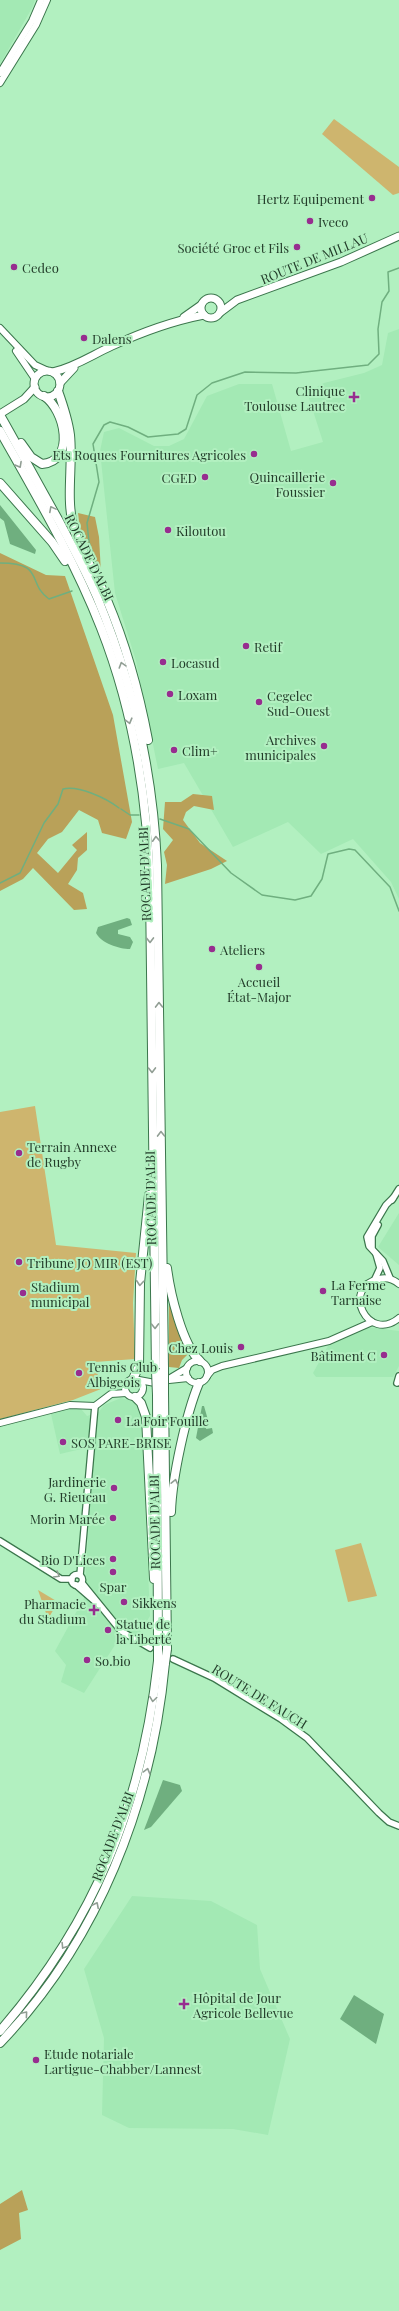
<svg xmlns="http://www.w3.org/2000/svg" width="399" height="2311" font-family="'Playfair Display',serif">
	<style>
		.built { fill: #a3e9b4 }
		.green { fill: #ceb56e }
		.forest { fill: #b9a159 }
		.water { fill: #6faf7f }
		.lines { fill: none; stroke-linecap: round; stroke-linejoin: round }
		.stream { stroke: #6faf7f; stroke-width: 1.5 }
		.tertiary-casing { stroke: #3b764c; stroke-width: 8 }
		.secondary-casing { stroke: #3b764c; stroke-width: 8 }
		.primary-casing { stroke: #3b764c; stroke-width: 9 }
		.trunk-casing { stroke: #3b764c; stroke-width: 10 }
		.tertiary { stroke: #fff; stroke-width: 5.5 }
		.secondary { stroke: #fff; stroke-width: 6 }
		.primary { stroke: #fff; stroke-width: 7 }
		.trunk { stroke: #fff; stroke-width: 8 }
		.trunk-bridge-casing { stroke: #3b764c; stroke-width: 10; stroke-linecap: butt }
		.trunk-bridge { stroke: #fff; stroke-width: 8 }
		.oneway { stroke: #919e94 }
		.poi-dot { fill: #972d8f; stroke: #b2f0c0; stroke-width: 1.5 }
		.labels { text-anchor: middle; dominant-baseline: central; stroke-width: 4; stroke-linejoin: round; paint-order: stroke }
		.poi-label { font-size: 13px; fill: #233d2a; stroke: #b2f0c0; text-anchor: start }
		.street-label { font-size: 13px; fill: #233d2a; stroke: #b2f0c0 }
	</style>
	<rect width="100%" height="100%" fill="#b2f0c0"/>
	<g class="built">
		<polygon points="0,0 35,0 32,8 0,64"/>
		<polygon points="399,329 399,899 391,882 353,839 321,854 288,822 233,847 184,763 158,769 136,661 115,593 100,451 104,432 119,428 154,446 169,446 184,439 207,396 239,384 272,384 291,451 323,442 307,392 324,383 364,373 382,365 388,333"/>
		<polygon points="399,1213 399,1265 378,1247"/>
		<polygon points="367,1327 399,1331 399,1366 393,1377 316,1377 313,1373 328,1346"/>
		<polygon points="121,1398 136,1402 141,1407 150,1616 138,1636 124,1631 84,1693 61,1682 66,1665 55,1651 84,1598 94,1446 60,1454 51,1414 69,1408 81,1409 87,1416 99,1412 104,1405"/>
		<polygon points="132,1896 211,1901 257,1925 260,1969 290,2039 268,2135 233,2129 129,2128 102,2115 104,2038 84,1969"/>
	</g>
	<g class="green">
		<polygon points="334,119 399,167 399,193 393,195 322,134"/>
		<polygon points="35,1106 56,1245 136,1253 133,1303 135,1359 95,1362 101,1389 73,1400 0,1419 0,1112"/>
		<polygon points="361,1543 377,1596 348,1602 335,1550"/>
		<polygon points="38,1590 58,1602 48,1619"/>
	</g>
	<g class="forest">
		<polygon points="78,513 95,517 99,537 101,573 80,529"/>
		<polygon points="0,553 46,575 65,576 113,715 132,822 126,839 102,833 98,820 79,810 62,832 48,839 37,853 58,873 77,850 72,845 87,832 87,850 78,858 77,870 68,884 83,893 87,909 74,910 33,868 23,879 0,891"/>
		<polygon points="193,794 212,796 214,810 194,806 186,812 183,820 200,843 227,861 211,869 165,884 167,865 164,852 173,840 163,829 165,802 181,802"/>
		<polygon points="169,1299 189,1353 182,1360 179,1368 169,1367"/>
		<polygon points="22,2190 28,2210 19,2213 21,2239 0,2250 0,2204"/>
	</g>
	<g class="water">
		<polygon points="0,505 36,550 35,554 10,544 4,521 0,518"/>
		<path d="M127 918 130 919 132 925 118 930V934L130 937 133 942 130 949C119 949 101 943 96 933L98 927Z"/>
		<polygon points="202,1406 204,1406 208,1420 206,1429 212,1428 213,1433 200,1441 196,1438"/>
		<polygon points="163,1780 180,1785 182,1791 151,1827 144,1830"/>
		<polygon points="354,1995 384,2014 376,2044 340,2019"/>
	</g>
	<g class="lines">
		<g class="stream">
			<path d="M0 563C46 563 26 583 49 599L72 591"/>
			<polyline points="98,568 89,542 87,523 99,482 93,444 104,425 110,422 128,427 148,437 178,434 186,429 197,395 212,383 245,372 296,373 368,365 379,354 378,329 382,302 389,291 388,272 399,268"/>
			<polyline points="121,809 130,815 139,815"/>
			<polyline points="160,819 189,829 231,873 262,895 295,900 311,896 322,879 328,854 349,849 355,850 390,887 399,911"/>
			<path d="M0 883 20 873 44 823 58 804 63 789C78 785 106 798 119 808"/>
		</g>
		<defs>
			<g id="tertiary">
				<polyline points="392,1200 399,1189"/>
				<polyline points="372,1247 372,1236 378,1225"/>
				<polyline points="390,1278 383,1261 369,1246 367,1237 386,1205 393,1198"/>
				<polyline points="375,1279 380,1268 376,1254"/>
				<polyline points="397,1383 399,1376"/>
				<polyline points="0,1541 61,1579 72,1579"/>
				<circle cx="77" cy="1580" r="5.5"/>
				<polyline points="80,1575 95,1406"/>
				<polyline points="82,1583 121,1631 150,1648"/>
				<polyline points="76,1585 99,1605"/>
				<polyline points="173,1659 214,1678 281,1719 307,1738 379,1813 389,1822 399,1826"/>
			</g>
			<g id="secondary">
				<polyline points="0,73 32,21 41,0"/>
				<polyline points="0,83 36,25 47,0"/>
				<polyline points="0,328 35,365 48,371"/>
				<polyline points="16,351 35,379"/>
				<path d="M399 1284C393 1279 387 1277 379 1279 340 1287 368 1344 399 1318"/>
				<circle cx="197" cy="1372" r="11"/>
				<polyline points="207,1376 212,1370 222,1366 329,1341 372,1322"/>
				<circle cx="134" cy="1388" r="9"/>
				<polyline points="139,1380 155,1383"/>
				<polyline points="167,1380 187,1368"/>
				<polyline points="169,1380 188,1378"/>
				<polyline points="0,1423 70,1405 95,1406 111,1394 126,1393"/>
			</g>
			<g id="primary">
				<circle cx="211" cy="308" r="10"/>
				<polyline points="221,312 237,300 341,262 399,236"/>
				<polyline points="184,317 201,305"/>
				<circle cx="47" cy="384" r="13"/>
				<path d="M53 372C75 367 92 355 112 346 140 333 173 321 204 315"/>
				<polyline points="60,383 74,368"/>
				<polyline points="0,414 24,399 35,387"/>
			</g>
			<g id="trunk">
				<path d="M58 391C63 405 68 419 70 435 73 465 66 496 73 526 80 552 97 575 107 600 126 645 139 692 148 740"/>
				<path d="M0 415C20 450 39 486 59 521 72 546 86 571 97 597 133 683 153 772 157 865L164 1368"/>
				<path d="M0 431C36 495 74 559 101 628 134 712 148 801 150 891L156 1371"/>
				<path d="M21 443 31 457 42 464C76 461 65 410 44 396"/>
				<polyline points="0,483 52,542 65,561"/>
				<path d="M167 1268C170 1292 182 1345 200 1361"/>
				<polyline points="133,1379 139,1366 140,1283 149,1195"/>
				<polyline points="164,1393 167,1649"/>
				<polyline points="157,1395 158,1644"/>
				<polyline points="135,1397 141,1403 146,1417 154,1579"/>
				<path d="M171 1512C172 1478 186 1414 199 1383"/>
				<path d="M0 2031C95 1921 142 1805 158 1661"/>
				<path d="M0 2043C98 1941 152 1803 165 1663"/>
			</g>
		</defs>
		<use href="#tertiary" class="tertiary-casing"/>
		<use href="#secondary" class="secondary-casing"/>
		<use href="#primary" class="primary-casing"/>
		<use href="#trunk" class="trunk-casing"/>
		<use href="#tertiary" class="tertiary"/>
		<use href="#secondary" class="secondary"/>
		<use href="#primary" class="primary"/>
		<use href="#trunk" class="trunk"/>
		<defs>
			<g id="trunk-bridge">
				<polyline points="164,1368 164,1393"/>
				<polyline points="156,1371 157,1395"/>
				<polyline points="158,1661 158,1644"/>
				<polyline points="165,1663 167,1649"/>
			</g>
		</defs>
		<use href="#trunk-bridge" class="trunk-bridge-casing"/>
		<use href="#trunk-bridge" class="trunk-bridge"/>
	</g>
	<defs><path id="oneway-chevron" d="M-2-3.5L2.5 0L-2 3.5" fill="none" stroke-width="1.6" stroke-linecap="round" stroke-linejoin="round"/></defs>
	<g class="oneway">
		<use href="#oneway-chevron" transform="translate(19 465) rotate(61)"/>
		<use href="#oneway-chevron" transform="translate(52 509) rotate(-118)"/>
		<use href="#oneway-chevron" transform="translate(122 665) rotate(-107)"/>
		<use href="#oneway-chevron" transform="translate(129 721) rotate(75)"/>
		<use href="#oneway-chevron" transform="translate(156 839) rotate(-93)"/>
		<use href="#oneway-chevron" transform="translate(150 940) rotate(89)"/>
		<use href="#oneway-chevron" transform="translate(159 1005) rotate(-91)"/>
		<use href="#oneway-chevron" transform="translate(152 1070) rotate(89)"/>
		<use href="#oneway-chevron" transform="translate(161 1134) rotate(-91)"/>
		<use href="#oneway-chevron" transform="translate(140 1283) rotate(95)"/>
		<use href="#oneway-chevron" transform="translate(155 1326) rotate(89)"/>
		<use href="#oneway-chevron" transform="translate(175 1482) rotate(-78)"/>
		<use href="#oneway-chevron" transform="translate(57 1575) rotate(31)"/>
		<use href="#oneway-chevron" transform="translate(153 1699) rotate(98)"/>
		<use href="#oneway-chevron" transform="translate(147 1771) rotate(-75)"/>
		<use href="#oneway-chevron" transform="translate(96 1905) rotate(-63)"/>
		<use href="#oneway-chevron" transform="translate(64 1946) rotate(122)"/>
		<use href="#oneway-chevron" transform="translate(25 2014) rotate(-50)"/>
	</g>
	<g class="poi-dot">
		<circle cx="372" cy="198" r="4"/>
		<circle cx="310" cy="221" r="4"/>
		<circle cx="297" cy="247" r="4"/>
		<circle cx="14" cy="267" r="4"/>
		<circle cx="84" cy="338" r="4"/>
		<path d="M352 391h4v4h4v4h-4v4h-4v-4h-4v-4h4z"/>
		<circle cx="254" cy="454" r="4"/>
		<circle cx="205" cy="477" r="4"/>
		<circle cx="333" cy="483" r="4"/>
		<circle cx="168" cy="530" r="4"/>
		<circle cx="246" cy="646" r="4"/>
		<circle cx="163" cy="662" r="4"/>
		<circle cx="170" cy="694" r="4"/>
		<circle cx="259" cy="702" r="4"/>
		<circle cx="324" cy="746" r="4"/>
		<circle cx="174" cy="750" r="4"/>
		<circle cx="212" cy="949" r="4"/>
		<circle cx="259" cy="967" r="4"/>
		<circle cx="19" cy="1153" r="4"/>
		<circle cx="19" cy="1262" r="4"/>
		<circle cx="323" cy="1291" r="4"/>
		<circle cx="23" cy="1293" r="4"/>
		<circle cx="241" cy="1347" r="4"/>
		<circle cx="384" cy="1355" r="4"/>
		<circle cx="79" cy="1373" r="4"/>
		<circle cx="118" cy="1420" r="4"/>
		<circle cx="63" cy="1442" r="4"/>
		<circle cx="114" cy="1488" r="4"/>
		<circle cx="113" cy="1518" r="4"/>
		<circle cx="113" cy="1559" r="4"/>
		<circle cx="113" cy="1572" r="4"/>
		<circle cx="124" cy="1602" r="4"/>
		<path d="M92 1604h4v4h4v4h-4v4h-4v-4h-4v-4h4z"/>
		<circle cx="108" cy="1630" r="4"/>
		<circle cx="87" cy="1660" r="4"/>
		<path d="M182 1998h4v4h4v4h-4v4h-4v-4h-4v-4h4z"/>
		<circle cx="36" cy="2060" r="4"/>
	</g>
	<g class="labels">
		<g class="poi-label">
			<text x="364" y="198" text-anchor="end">Hertz Equipement</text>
			<text x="318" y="221">Iveco</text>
			<text x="289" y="247" text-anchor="end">Société Groc et Fils</text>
			<text x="22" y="267">Cedeo</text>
			<text x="92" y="338">Dalens</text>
			<text x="345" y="390" text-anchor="end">Clinique<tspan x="345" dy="15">Toulouse Lautrec</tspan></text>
			<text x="246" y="454" text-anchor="end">Ets Roques Fournitures Agricoles</text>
			<text x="325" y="476" text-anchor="end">Quincaillerie<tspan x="325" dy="15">Foussier</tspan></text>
			<text x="197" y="477" text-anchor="end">CGED</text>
			<text x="176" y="530">Kiloutou</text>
			<text x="254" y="646">Retif</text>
			<text x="171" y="662">Locasud</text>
			<text x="178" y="694">Loxam</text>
			<text x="267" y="695">Cegelec<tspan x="267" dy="15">Sud-Ouest</tspan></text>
			<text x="316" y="739" text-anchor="end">Archives<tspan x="316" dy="15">municipales</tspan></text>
			<text x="182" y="750">Clim+</text>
			<text x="220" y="949">Ateliers</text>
			<text x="259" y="981" text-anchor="middle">Accueil<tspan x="259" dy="15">État-Major</tspan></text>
			<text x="27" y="1146">Terrain Annexe<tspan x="27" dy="15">de Rugby</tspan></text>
			<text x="27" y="1262">Tribune JO MIR (EST)</text>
			<text x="331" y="1284">La Ferme<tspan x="331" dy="15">Tarnaise</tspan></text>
			<text x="31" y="1286">Stadium<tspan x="31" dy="15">municipal</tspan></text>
			<text x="233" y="1347" text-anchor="end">Chez Louis</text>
			<text x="376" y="1355" text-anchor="end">Bâtiment C</text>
			<text x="87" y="1366">Tennis Club<tspan x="87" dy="15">Albigeois</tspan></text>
			<text x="126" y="1420">La Foir'Fouille</text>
			<text x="71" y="1442">SOS PARE-BRISE</text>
			<text x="106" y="1481" text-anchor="end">Jardinerie<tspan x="106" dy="15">G. Rieucau</tspan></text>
			<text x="105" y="1518" text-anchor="end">Morin Marée</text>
			<text x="105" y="1559" text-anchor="end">Bio D'Lices</text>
			<text x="113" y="1586" text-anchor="middle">Spar</text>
			<text x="132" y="1602">Sikkens</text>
			<text x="86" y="1603" text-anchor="end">Pharmacie<tspan x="86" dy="15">du Stadium</tspan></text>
			<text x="116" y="1623">Statue de<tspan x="116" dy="15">la Liberté</tspan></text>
			<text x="95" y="1660">So.bio</text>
			<text x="193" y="1997">Hôpital de Jour<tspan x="193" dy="15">Agricole Bellevue</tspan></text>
			<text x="44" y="2053">Etude notariale<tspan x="44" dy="15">Lartigue-Chabber/Lannest</tspan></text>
		</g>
		<g class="street-label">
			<text transform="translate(314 258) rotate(-22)">ROUTE DE MILLAU</text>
			<text transform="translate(90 557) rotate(64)">ROCADE D'ALBI</text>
			<text transform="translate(144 874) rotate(-92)">ROCADE D'ALBI</text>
			<text transform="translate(150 1198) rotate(-91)">ROCADE D'ALBI</text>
			<text transform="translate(154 1522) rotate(-91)">ROCADE D'ALBI</text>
			<text transform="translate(260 1696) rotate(32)">ROUTE DE FAUCH</text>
			<text transform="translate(112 1836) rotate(-69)">ROCADE D'ALBI</text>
		</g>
	</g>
</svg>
